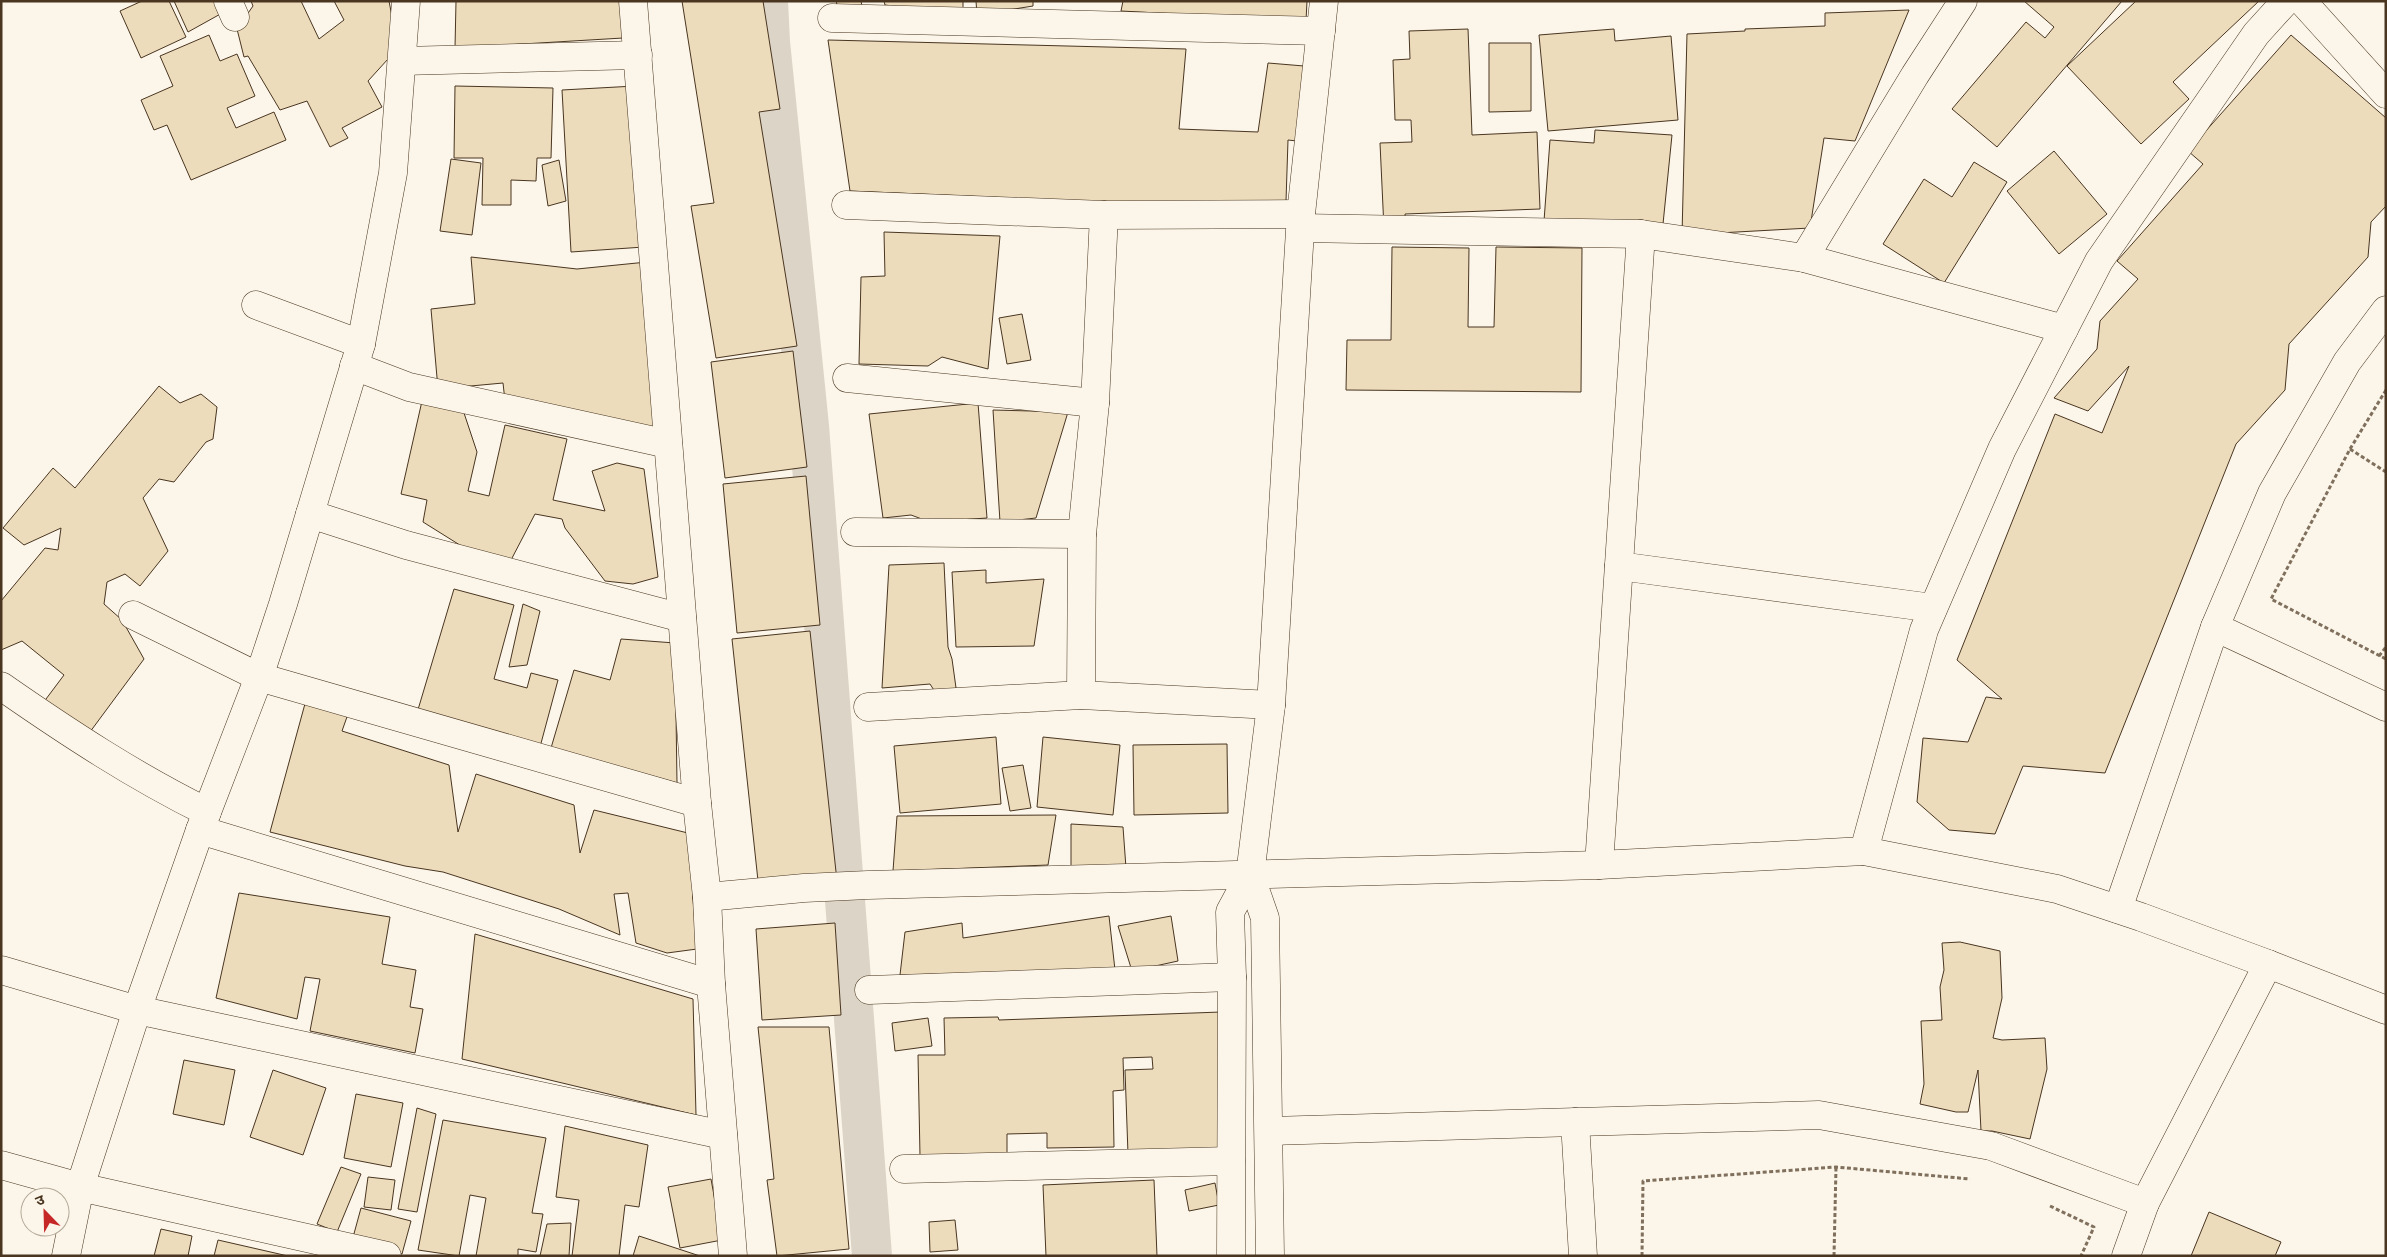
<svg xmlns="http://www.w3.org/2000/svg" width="2387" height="1257" font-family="'Nunito Sans','Noto Sans Devanagari',sans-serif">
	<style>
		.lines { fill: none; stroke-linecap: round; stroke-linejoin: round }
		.canal { stroke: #dcd4c6; stroke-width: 40 }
		.building { fill: #ecdcbc; stroke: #4a3520 }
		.minor-casing { stroke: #4a3520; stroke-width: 29 }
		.tertiary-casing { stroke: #4a3520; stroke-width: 29 }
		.path { stroke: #7f6f5c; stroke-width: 3; stroke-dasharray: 4 2.5; stroke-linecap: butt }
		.minor { stroke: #fbf6e9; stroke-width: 28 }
		.tertiary { stroke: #fbf6e9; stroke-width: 28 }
	</style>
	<rect width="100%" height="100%" fill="#fbf6e9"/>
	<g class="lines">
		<polyline class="canal" points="768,1 770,42 809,426 872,1256"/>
	</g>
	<g class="building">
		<polygon points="142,1 169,1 186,37 141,58 120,11"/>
		<polygon points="174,1 218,1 224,12 188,32"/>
		<polygon points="251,1 301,1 319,39 344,20 334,1 389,1 398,48 368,81 382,107 342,128 348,138 330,147 307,101 280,110 248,56 244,57 237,29 253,6"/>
		<polygon points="456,1 620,1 623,38 455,48"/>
		<polygon points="682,1 763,1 780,109 759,112 797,346 716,358 691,206 714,203"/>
		<polygon points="836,1 861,1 862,6 838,8"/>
		<polygon points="884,1 963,1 963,14 885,5"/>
		<polygon points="976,1 1033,1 1033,6 977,15"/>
		<polygon points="1123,1 1307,1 1306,21 1121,11"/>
		<polygon points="2024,1 2122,1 1997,147 1952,109 2026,22 2045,38 2054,27"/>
		<polygon points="2136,1 2259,1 2173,82 2189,99 2141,144 2067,66"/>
		<polygon points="1909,10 1855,141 1824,138 1810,228 1682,235 1687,34 1745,31 1745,29 1825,26 1825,13"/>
		<polygon points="1468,29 1472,135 1537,132 1540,209 1405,214 1406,228 1384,229 1380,143 1412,142 1411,120 1395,120 1393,60 1410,59 1409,31"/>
		<polygon points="1614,29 1615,41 1671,36 1678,120 1548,131 1539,35"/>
		<polygon points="209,35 220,61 237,54 255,96 227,108 236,128 274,112 286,140 191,180 167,125 154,130 141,100 173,86 160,56"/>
		<polygon points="2291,35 2386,118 2386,206 2371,222 2368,257 2289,344 2285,390 2236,444 2105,773 2023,766 1995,834 1949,830 1917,802 1923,738 1968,742 1986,697 2002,699 1957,660 2055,414 2102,433 2129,366 2088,411 2054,398 2097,349 2100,321 2138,279 2117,261 2203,164 2188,151"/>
		<polygon points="828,40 1186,49 1179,129 1258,132 1268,63 1304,66 1297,141 1288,140 1286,201 1195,206 850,191"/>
		<polygon points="1489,43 1531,43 1531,111 1489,112"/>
		<polygon points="455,86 553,88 551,158 537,158 536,181 511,180 511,205 482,205 483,158 454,158"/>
		<polygon points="635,86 644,247 571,252 562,90"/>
		<polygon points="1595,130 1672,135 1663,224 1544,221 1550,140 1594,143"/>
		<polygon points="2054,151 2107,214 2059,254 2007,191"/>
		<polygon points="451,159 481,163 472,235 440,231"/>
		<polygon points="559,160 566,201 548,206 542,165"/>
		<polygon points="1974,162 2007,182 1944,283 1883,244 1924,179 1952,197"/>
		<polygon points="884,232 1000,236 988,369 942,357 928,366 859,364 861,277 885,276"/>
		<polygon points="1392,247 1469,248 1468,327 1494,327 1496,247 1582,248 1581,392 1346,390 1347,340 1391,340"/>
		<polygon points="471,257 577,269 647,262 655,431 505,401 503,383 438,389 431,309 475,304"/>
		<polygon points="1022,314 1031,360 1007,364 999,318"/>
		<polygon points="793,351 807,467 725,478 711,362"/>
		<polygon points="159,386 180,403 201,394 217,407 213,439 206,442 174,482 159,479 143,498 168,551 140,586 125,574 107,582 104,604 122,620 144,659 87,736 43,703 64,675 22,641 1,650 1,601 45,548 58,550 61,528 24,545 3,528 53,468 75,488"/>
		<polygon points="422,401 463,410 477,452 468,491 489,496 505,425 567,439 553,500 605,511 592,471 617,463 644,469 658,577 633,584 605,581 565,528 562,519 535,514 511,560 463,547 423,522 427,500 401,494"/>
		<polygon points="978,403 987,518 930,522 911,515 883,518 869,414"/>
		<polygon points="993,410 1068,412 1036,518 1000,522"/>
		<polygon points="806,476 820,625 737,633 723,484"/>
		<polygon points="944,563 948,647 952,659 957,695 939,698 930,684 882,688 889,565"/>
		<polygon points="986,570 986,583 1044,579 1034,646 956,647 952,572"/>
		<polygon points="454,589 514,605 494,679 527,688 531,673 558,680 540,747 417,713"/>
		<polygon points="523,604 540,611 527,665 509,667"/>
		<polygon points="810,631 837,881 759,890 732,639"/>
		<polygon points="621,639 675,643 677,783 551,748 574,670 610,680"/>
		<polygon points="306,700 348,714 342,731 449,765 458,832 476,774 574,805 580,853 594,810 692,834 693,899 697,949 667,953 636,943 628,893 614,894 620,935 559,909 443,872 405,866 270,832"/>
		<polygon points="996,737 1001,804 900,813 894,746"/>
		<polygon points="1043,737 1120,745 1113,815 1037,807"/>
		<polygon points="1227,744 1228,813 1134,815 1133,745"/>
		<polygon points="1023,765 1031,808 1010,811 1002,768"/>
		<polygon points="1056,815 1048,865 893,871 897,816"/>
		<polygon points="1071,824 1123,827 1126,868 1071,868"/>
		<polygon points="239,893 390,917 382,964 416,970 410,1007 423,1009 415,1053 310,1031 320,979 305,977 297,1019 216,998"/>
		<polygon points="1109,916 1115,970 900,975 905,932 962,923 963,938"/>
		<polygon points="1171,916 1178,961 1132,971 1118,926"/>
		<polygon points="835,923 841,1015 762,1020 756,929"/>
		<polygon points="475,934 693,999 696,1115 462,1059"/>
		<polygon points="1960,942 2000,951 2002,998 1993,1038 2002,1040 2045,1038 2047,1069 2030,1139 1992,1131 1981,1131 1978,1070 1968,1112 1956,1112 1920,1104 1924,1084 1921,1021 1942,1020 1940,987 1944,970 1942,943"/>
		<polygon points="1221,1012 1222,1149 1128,1154 1125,1070 1153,1069 1152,1057 1123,1058 1124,1090 1113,1091 1114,1147 1047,1148 1047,1133 1007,1134 1007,1155 920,1156 918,1055 945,1055 944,1018 998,1017 999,1020"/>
		<polygon points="928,1018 932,1046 895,1051 892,1023"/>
		<polygon points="758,1027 829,1027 849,1249 777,1256 767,1180 774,1179"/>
		<polygon points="184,1060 235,1070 224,1125 173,1114"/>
		<polygon points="273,1070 326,1088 303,1155 250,1137"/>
		<polygon points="356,1094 403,1103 391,1167 344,1158"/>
		<polygon points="417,1108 436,1114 417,1212 398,1209"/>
		<polygon points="443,1120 546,1138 532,1213 543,1214 536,1252 518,1249 518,1256 476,1256 486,1198 470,1195 459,1256 418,1250"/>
		<polygon points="565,1126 648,1145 639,1207 625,1205 619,1256 572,1256 579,1200 556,1197"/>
		<polygon points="341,1167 361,1174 337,1232 317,1224"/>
		<polygon points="368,1177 395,1180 391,1210 364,1207"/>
		<polygon points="711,1179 722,1240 680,1248 668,1187"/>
		<polygon points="1154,1180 1157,1256 1046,1256 1043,1185"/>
		<polygon points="1215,1183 1219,1205 1189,1211 1185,1190"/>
		<polygon points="361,1208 411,1221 402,1254 352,1241"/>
		<polygon points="2209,1212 2281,1242 2275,1256 2191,1256"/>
		<polygon points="955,1220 958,1250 930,1252 929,1222"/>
		<polygon points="571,1223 569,1256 540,1256 547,1224"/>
		<polygon points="161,1229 192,1236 188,1256 154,1256"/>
		<polygon points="639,1236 700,1256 633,1256"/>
		<polygon points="218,1240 288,1256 214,1256"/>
	</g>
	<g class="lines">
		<defs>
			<g id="minor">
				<polyline points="228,1 235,17"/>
				<polyline points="633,1 697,803 707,897 711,984 733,1256"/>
				<polyline points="2302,1 2386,94"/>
				<polyline points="832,18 1321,31"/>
				<polyline points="402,61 638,55"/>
				<polyline points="846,205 1104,215 1301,214"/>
				<polyline points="1301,228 1641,234 1804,258 2064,329"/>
				<polyline points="1804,258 1915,75 1963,1"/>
				<polyline points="256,305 361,344"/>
				<polyline points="2386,310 2347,362 2272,493 2215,627 2386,707"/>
				<polyline points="354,366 409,387 668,444"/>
				<polyline points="847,378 1095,403"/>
				<polyline points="310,514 406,545 682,618"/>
				<polyline points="855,532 1082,534"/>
				<polyline points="1619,566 1933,608"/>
				<polyline points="133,615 259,677 697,803"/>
				<path d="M1 686C67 732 134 776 207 812"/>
				<polyline points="1081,695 1082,534 1095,403 1104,215"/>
				<polyline points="868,707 1081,695 1271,705"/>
				<polyline points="200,830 711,984"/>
				<polyline points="1599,865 1641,234"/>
				<polyline points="707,897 804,888 868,885 1599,865 1864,851 1924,630 2002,449 2099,261 2256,34 2286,1"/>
				<polyline points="2118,909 2215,627"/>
				<polyline points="2268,964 2386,1010"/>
				<polyline points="1,970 137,1010 723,1135"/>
				<polyline points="869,990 1232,977"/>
				<polyline points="1575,1122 1583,1256"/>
				<polyline points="1269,1131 1819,1115 1991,1146 2145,1203 2268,964 2141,917 2057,889 1864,851"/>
				<polyline points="1,1165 80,1187 387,1256"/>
				<polyline points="904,1169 1231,1161"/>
				<polyline points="2126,1256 2145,1203"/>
			</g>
			<g id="tertiary">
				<polyline points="1250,875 1265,918 1270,1256"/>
				<polyline points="66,1256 80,1187 137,1010 200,830 259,677 283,604 361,344 393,173 406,1"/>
				<polyline points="1231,1256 1232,977 1230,912 1250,875 1271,705 1301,214 1324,1"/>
			</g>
		</defs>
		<use href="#minor" class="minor-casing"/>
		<use href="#tertiary" class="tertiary-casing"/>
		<g class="path">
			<polyline points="2386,390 2350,449 2271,599 2386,659"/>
			<polyline points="2350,449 2386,472"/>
			<polyline points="2379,656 2386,647"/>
			<polyline points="2050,1206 2094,1227 2081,1256"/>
			<polyline points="1642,1256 1643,1181 1836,1167 1970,1179"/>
			<polyline points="1834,1256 1836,1167"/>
		</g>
		<use href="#minor" class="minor"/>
		<use href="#tertiary" class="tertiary"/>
	</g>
	<rect width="2387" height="1257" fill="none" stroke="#4a3520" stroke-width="5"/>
	<g transform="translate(45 1212) rotate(337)"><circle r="24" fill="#fbf6e9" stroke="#b4a999"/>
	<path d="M0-4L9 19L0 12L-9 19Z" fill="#c62828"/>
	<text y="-8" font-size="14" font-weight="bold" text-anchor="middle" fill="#4a3520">उ</text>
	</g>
</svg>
